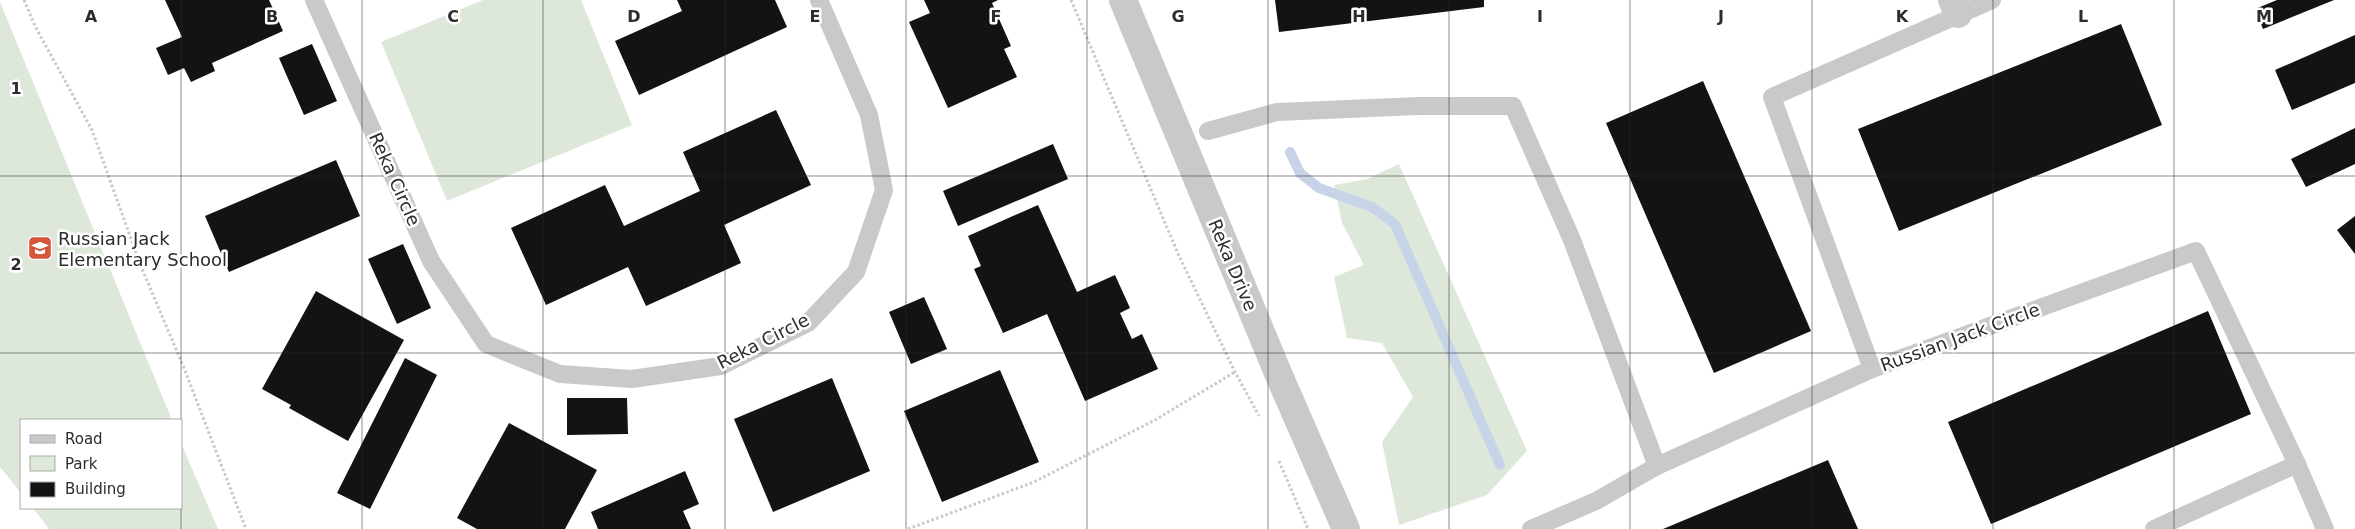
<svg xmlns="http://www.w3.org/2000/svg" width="2355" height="529" font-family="'DejaVu Sans',sans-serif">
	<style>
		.green { fill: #dee8da }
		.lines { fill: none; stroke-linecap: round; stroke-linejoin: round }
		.stream { stroke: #c7d3e7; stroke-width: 10 }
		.building { fill: #131313 }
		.path { stroke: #c9c9c9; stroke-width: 3; stroke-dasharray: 2.5 2.5; stroke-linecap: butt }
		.service { stroke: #c9c9c9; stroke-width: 18 }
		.minor { stroke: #c9c9c9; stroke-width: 28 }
		.grid { fill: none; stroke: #2c2c2c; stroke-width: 1; stroke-opacity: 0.55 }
		.labels { text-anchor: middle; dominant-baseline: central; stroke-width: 5; stroke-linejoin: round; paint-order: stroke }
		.street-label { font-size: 18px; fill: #2c2c2c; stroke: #fff }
		.poi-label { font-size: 18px; fill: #2c2c2c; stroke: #fff; text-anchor: start }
		.grid-label { font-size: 16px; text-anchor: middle; font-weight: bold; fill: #2c2c2c; stroke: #fff; stroke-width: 5; stroke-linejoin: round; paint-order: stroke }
	</style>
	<rect width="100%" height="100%" fill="#fff"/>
	<g class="green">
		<polygon points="483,0 581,0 632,125 447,201 381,42"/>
		<polygon points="0,2 172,420 21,420 21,493 0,467"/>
		<polygon points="1399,164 1527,451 1487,495 1399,525 1382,442 1413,397 1382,343 1347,338 1334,277 1364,265 1342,223 1334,185 1367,179"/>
		<polygon points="181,443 218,529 49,529 33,508 181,508"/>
	</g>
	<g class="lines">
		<polyline class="stream" points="1290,152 1300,173 1319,188 1372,207 1395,224 1500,465"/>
	</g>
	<g class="building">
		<polygon points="165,0 269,0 283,31 212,63 215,71 191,82 184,68 168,75 156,48 182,37"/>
		<polygon points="677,0 775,0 787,27 639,95 615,41 682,11"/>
		<polygon points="924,0 998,0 992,3 1011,46 1004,49 1017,77 948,108 909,22 930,13"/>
		<polygon points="1275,0 1484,0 1484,7 1279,32"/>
		<polygon points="2277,0 2334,0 2263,29 2255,9"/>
		<polygon points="2121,24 2162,125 1899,231 1858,129"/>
		<polygon points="2355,35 2355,83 2292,110 2275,70"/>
		<polygon points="312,44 337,101 304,115 279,58"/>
		<polygon points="1703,81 1811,331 1714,373 1606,123"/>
		<polygon points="776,110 811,185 724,225 741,263 646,306 628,267 546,305 511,228 605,185 624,226 700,191 683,152"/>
		<polygon points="2355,128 2355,164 2306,187 2291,159"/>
		<polygon points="1053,144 1068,179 958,226 943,191"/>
		<polygon points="336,160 360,216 229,272 205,216"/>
		<polygon points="1038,205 1077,292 1115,275 1130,308 1120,313 1132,339 1142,334 1158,369 1085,401 1047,314 1003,333 974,269 981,266 968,236"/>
		<polygon points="2355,216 2355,254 2337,230"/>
		<polygon points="403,244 431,308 397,324 368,259"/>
		<polygon points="316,291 404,340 348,441 289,408 291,405 262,389"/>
		<polygon points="924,297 947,349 911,364 889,312"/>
		<polygon points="2208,311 2251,414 1991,524 1948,422"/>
		<polygon points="405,358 437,375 370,509 337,493"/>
		<polygon points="1000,370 1039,462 942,502 904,411"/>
		<polygon points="832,378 870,471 773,512 734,419"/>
		<polygon points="567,398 627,398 628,434 567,435"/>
		<polygon points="509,423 597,470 565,529 477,529 457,518"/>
		<polygon points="1828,460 1858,529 1663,529"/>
		<polygon points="685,471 699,504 683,511 691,529 598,529 591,512"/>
	</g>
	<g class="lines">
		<g class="path">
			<polyline points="24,0 36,28 92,130 140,264 184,368 246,529"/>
			<polyline points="1071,0 1179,256 1235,372 1259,416"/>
			<polyline points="1279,461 1308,529"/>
			<polyline points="908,529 1034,482 1155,420 1235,372"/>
		</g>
		<g class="service">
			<polyline points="314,0 431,261 486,344 560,374 632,379 721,366 808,323 856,272 884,190 869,115 819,0"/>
			<polyline points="1992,0 1772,97 1872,369 2196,251 2297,464 2325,529"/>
			<polyline points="1208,131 1277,112 1419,106 1513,106 1572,240 1657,466 1596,501 1531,529"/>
			<polyline points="1657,466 1872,369"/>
			<polyline points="2154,529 2297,464"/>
		</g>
		<g class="minor">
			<polyline points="1123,0 1278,373 1346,529"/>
			<polyline points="1952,0 1958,14"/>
		</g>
	</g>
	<path class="grid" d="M181 0V420M362 0V529M543 0V529M725 0V529M906 0V529M1087 0V529M1268 0V529M1449 0V529M1630 0V529M1812 0V529M1993 0V529M2174 0V529M0 176H2355M0 353H2355M181 508V529"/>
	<defs>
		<symbol id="school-square" viewBox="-11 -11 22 22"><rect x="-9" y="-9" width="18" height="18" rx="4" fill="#d5563b" stroke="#fff"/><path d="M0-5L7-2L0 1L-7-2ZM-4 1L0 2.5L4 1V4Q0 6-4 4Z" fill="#fff"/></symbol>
	</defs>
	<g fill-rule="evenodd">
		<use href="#school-square" x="26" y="234" width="28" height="28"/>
	</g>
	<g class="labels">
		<g class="street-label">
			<text transform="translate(395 179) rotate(66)">Reka Circle</text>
			<text transform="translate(1233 265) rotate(67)">Reka Drive</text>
			<text transform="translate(1960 337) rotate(-20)">Russian Jack Circle</text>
			<text transform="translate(763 341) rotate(-27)">Reka Circle</text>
		</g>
		<g class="poi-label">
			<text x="58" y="238">Russian Jack<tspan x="58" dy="21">Elementary School</tspan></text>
		</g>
	</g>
	<g class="grid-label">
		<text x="91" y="22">A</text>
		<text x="272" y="22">B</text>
		<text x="453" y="22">C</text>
		<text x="634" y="22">D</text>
		<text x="815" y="22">E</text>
		<text x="996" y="22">F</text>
		<text x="1178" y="22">G</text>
		<text x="1359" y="22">H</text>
		<text x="1540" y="22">I</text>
		<text x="1721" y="22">J</text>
		<text x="1902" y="22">K</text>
		<text x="2083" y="22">L</text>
		<text x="2264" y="22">M</text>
		<text x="16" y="94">1</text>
		<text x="16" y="270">2</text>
	</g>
	<rect x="20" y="419" width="162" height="90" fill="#ffffff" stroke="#ababab"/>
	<rect x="30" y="435" width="25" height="8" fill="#c9c9c9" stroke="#ababab"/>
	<text x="65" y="444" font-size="15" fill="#2c2c2c">Road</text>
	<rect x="30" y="456" width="25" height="15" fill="#dee8da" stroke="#ababab"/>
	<text x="65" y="469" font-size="15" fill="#2c2c2c">Park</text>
	<rect x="30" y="482" width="25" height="15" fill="#131313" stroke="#ababab"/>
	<text x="65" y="494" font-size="15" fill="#2c2c2c">Building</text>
</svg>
